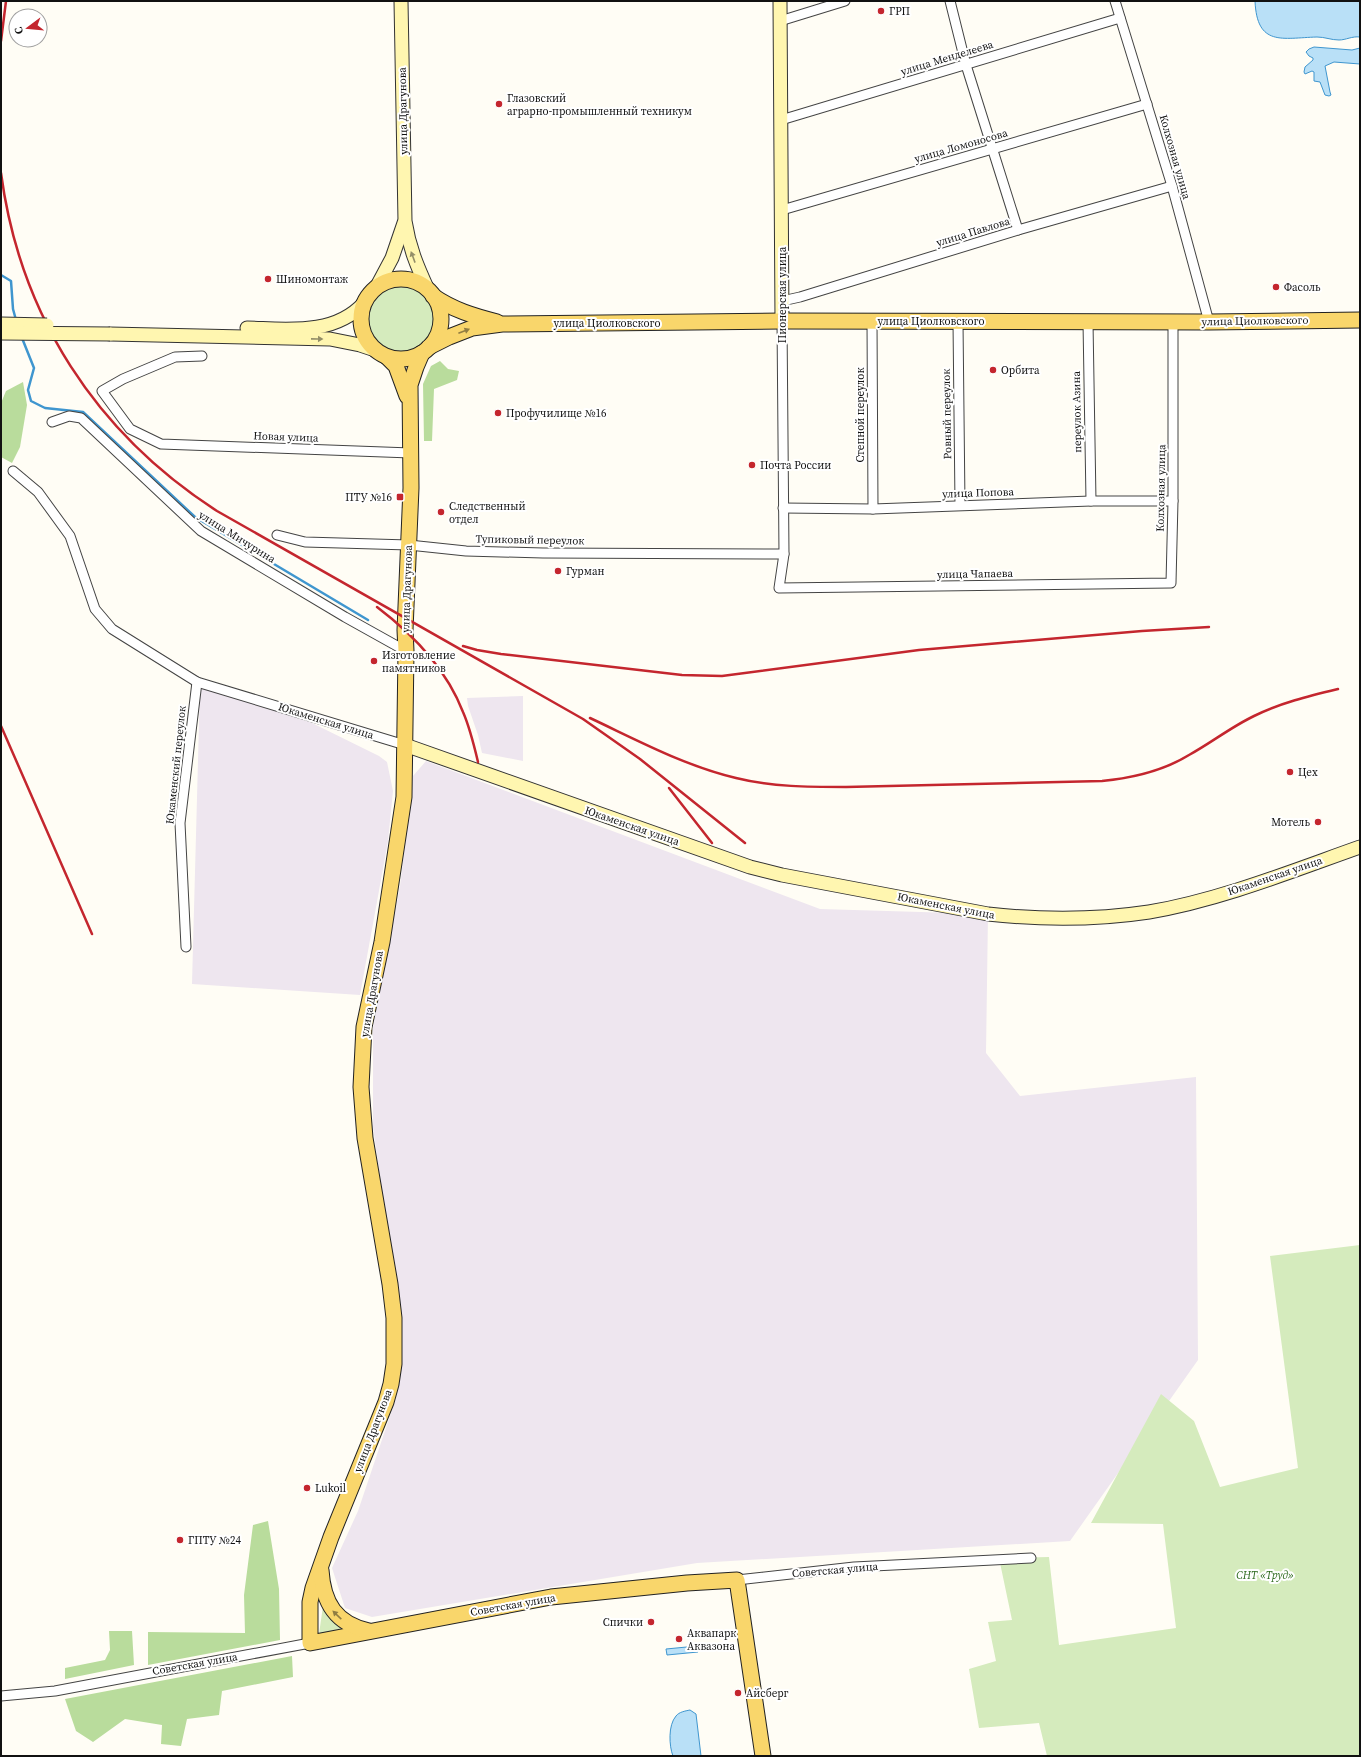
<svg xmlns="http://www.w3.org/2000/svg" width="1361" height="1757" font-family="'Source Serif 4',serif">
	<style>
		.industrial { fill: #eee6ef }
		.green { fill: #d5ebbd }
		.forest { fill: #b9dc9c }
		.water { fill: #b9e0f7; stroke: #3f96cf }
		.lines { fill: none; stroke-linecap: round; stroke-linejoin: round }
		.stream { stroke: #3f96cf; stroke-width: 2.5 }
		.street-casing { stroke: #444; stroke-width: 11 }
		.secondary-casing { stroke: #333; stroke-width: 15 }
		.primary-casing { stroke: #222; stroke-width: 17 }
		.street { stroke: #fff; stroke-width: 9 }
		.secondary { stroke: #fff6b0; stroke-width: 13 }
		.primary { stroke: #f9d66b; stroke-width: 15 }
		.rail { stroke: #c4262e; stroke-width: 2.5 }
		.secondary-bridge-casing { stroke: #333; stroke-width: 15; stroke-linecap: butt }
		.secondary-bridge { stroke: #fff6b0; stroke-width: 13 }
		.oneway { fill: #948f68 }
		.oneway2 { fill: #917d42 }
		.poi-dot { fill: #c4262e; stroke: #fff; stroke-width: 1.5 }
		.labels { text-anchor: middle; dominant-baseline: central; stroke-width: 4; stroke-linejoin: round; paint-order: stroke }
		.poi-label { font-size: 11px; fill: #111; stroke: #fff; text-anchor: start }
		.street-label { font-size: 11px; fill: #111; stroke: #fff }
		.park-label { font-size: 11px; font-style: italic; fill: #2f6b1f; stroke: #fff }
	</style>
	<rect width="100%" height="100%" fill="#fffdf5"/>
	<g class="industrial">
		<polygon points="200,686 306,720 379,756 387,762 393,791 388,841 360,995 192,984"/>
		<polygon points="523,696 523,761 482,753 478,735 468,706 467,698"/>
		<polygon points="426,761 820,909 988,914 986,1053 1020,1096 1196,1077 1198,1360 1070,1541 697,1563 372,1617 345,1608 332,1568 358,1511 396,1398 402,1338 373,1127 373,1028 400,886 413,776"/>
	</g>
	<g class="green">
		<circle cx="400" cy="319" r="35"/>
		<polygon points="1360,1245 1360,1756 1047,1756 1039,1723 979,1728 969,1669 996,1661 988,1622 1012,1620 999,1558 1049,1557 1059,1645 1176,1628 1163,1524 1091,1523 1161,1394 1194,1421 1220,1487 1298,1468 1270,1256"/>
		<polygon points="324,1599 347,1627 319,1634"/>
	</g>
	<g class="forest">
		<polygon points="440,361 448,369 459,371 457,380 434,389 432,441 424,441 423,384 431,366"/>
		<polygon points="23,382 27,405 20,447 12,463 1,457 1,403 6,391"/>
		<polygon points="268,1521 279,1589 280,1640 148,1665 148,1632 245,1633 244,1595 253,1525"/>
		<polygon points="109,1631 132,1631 134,1665 65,1679 65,1668 105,1660 110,1650"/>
		<polygon points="292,1656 293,1677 222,1691 219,1715 187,1719 181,1746 161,1744 162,1725 125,1719 93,1742 76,1731 65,1699"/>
	</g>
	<g class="water">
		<path d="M1255 1H1360V37C1352 36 1346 40 1339 40 1331 40 1325 37 1317 37 1282 38 1257 47 1255 1Z"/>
		<polygon points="1314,47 1352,50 1360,48 1360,64 1334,62 1325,66 1330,92 1331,95 1329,96 1325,95 1320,82 1314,81 1314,72 1312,71 1305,74 1304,72 1305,67 1313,60 1313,58 1309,56 1306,52 1309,49"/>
		<polygon points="697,1646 698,1652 667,1655 666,1649"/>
		<path d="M690 1710 696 1714 701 1756H673C669 1746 668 1725 676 1716 679 1712 685 1711 690 1710Z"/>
	</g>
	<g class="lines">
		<g class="stream">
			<polyline points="1,275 11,281 13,309 16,320"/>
			<polyline points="22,338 34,368 28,390 31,401 45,408 83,412 195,517 368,620"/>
		</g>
		<defs>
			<g id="street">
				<polyline points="950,1 966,65 1018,230"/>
				<polyline points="1115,1 1172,186 1209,322"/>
				<polyline points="780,21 845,1"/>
				<polyline points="781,120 1120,18"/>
				<polyline points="782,210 1147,104"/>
				<polyline points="782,301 800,297 1018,230 1172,186"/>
				<polyline points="782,321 784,554 779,588 1171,583 1173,501 1173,321"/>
				<polyline points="872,321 873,509"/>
				<polyline points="958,322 960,505"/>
				<polyline points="1088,322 1091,501"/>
				<polyline points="202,356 175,357 123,379 102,391 130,429 161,444 411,453"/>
				<polyline points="52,422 69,416 81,418 201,531 345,617 406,651"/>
				<polyline points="13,471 38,492 70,536 95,609 112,629 197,682 405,745"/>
				<polyline points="783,508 873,509 1091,501 1173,501"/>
				<polyline points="277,535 305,542 409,545 466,551 543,553 784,554"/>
				<polyline points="186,947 180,823 197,682"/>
				<polyline points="737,1580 854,1567 1031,1558"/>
				<polyline points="1,1696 55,1691 310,1643"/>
			</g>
			<g id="secondary">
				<path d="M401 1 405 221C409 247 417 266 428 290"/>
				<polyline points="780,1 782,321"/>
				<polyline points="376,288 392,258 404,223"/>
				<path d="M247 328C287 329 334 336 364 303"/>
				<polyline points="110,334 330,339 360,345 375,350"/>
				<path d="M405 745 750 867 782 875 988 914C1041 920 1096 920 1149 912 1220 900 1292 871 1360 847"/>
			</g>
			<g id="primary">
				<circle cx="401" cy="319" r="40"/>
				<path d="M433 296C453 310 474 316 497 322"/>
				<polyline points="429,347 449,337 472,328 502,324 782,321 1209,322 1360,320"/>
				<polyline points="422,353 416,367 410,385 411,488 405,630 406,651 404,797 382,942 364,1027 361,1087 365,1138 390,1284 394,1318 394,1364 391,1384 386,1402 331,1537 313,1588 310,1602 310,1643 551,1597 687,1583 737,1580 763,1756"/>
				<polyline points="387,357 396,366 407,396"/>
				<path d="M321 1570C323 1603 336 1624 369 1631"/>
			</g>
		</defs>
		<use href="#street" class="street-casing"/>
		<use href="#secondary" class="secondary-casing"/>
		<use href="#primary" class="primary-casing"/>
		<use href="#street" class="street"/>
		<use href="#secondary" class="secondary"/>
		<use href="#primary" class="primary"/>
		<g class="rail">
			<polyline points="1,41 6,1"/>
			<path d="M1 173C20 316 96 433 217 511L583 719 640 759 745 843"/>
			<path d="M377 607C414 635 446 668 463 712 470 728 474 745 478 762"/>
			<polyline points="463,646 477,650 501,654 682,675 722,676 919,650 1142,631 1209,627"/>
			<path d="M590 718C637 740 685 766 736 778 772 787 810 787 846 787L1102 781C1133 778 1163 771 1189 755 1211 743 1231 727 1254 716 1280 703 1309 696 1338 689"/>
			<polyline points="1,726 92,934"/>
			<polyline points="669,788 712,843"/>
		</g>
		<defs>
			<g id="secondary-bridge">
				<polyline points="1,324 47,325"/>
				<polyline points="1,333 110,334"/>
			</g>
		</defs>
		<use href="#secondary-bridge" class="secondary-bridge-casing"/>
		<use href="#secondary-bridge" class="secondary-bridge"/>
	</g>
	<defs><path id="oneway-solid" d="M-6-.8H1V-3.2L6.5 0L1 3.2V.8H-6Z"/></defs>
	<g class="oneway">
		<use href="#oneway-solid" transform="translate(413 257) rotate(-110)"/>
		<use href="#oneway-solid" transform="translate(317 339) rotate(1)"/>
	</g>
	<g class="oneway2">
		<use href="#oneway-solid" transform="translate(464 331) rotate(-21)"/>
		<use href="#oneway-solid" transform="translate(337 1615) rotate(-136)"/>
	</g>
	<g class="poi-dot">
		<circle cx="881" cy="11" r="4"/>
		<circle cx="499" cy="104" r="4"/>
		<circle cx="268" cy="279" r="4"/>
		<circle cx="1276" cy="287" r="4"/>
		<circle cx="993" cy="370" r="4"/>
		<circle cx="498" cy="413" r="4"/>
		<circle cx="752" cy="465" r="4"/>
		<rect x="396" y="493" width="8" height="8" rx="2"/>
		<circle cx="441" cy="512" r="4"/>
		<circle cx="558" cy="571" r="4"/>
		<circle cx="374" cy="661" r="4"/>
		<circle cx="1290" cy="772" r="4"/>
		<circle cx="1318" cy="822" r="4"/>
		<circle cx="307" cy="1488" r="4"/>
		<circle cx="180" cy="1540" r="4"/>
		<circle cx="651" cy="1622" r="4"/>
		<circle cx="679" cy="1639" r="4"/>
		<circle cx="738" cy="1693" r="4"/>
	</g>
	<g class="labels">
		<g class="poi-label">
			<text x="889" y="11">ГРП</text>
			<text x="507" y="98">Глазовский<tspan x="507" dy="13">аграрно-промышленный техникум</tspan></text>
			<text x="276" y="279">Шиномонтаж</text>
			<text x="1284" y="287">Фасоль</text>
			<text x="1001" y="370">Орбита</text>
			<text x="506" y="413">Профучилище №16</text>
			<text x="760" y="465">Почта России</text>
			<text x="392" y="497" text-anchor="end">ПТУ №16</text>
			<text x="449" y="506">Следственный<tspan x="449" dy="13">отдел</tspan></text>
			<text x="566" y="571">Гурман</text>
			<text x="382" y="655">Изготовление<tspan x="382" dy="13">памятников</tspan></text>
			<text x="1298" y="772">Цех</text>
			<text x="1310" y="822" text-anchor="end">Мотель</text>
			<text x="315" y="1488">Lukoil</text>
			<text x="188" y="1540">ГПТУ №24</text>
			<text x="643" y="1622" text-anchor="end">Спички</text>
			<text x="687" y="1633">Аквапарк<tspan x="687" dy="13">Аквазона</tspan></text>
			<text x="746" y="1693">Айсберг</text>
		</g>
		<g class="street-label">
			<text transform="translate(947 58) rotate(-17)">улица Менделеева</text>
			<text transform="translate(403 111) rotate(-91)">улица Драгунова</text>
			<text transform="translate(961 146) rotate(-16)">улица Ломоносова</text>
			<text transform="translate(1175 157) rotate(74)">Колхозная улица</text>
			<text transform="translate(973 232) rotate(-17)">улица Павлова</text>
			<text transform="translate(782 295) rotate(-90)">Пионерская улица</text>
			<text x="931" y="321">улица Циолковского</text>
			<text transform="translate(1255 321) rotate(-1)">улица Циолковского</text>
			<text x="607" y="323">улица Циолковского</text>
			<text transform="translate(1077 412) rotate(-91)">переулок Азина</text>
			<text transform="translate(947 414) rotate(-91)">Ровный переулок</text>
			<text transform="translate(860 415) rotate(-90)">Степной переулок</text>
			<text transform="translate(286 437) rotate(2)">Новая улица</text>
			<text transform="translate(1161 488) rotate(-89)">Колхозная улица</text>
			<text transform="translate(978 493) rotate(-2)">улица Попова</text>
			<text transform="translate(237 537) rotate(32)">улица Мичурина</text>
			<text transform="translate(530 540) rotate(1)">Тупиковый переулок</text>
			<text transform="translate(975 574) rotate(-1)">улица Чапаева</text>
			<text transform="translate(407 589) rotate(-88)">улица Драгунова</text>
			<text transform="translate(326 721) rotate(17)">Юкаменская улица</text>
			<text transform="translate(176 765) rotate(-84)">Юкаменский переулок</text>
			<text transform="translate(632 826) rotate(19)">Юкаменская улица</text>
			<text transform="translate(1275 876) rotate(-19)">Юкаменская улица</text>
			<text transform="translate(946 906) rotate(11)">Юкаменская улица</text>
			<text transform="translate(372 994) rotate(-80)">улица Драгунова</text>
			<text transform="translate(373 1431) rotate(-69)">улица Драгунова</text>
			<text transform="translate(835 1570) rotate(-5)">Советская улица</text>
			<text transform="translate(513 1605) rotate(-10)">Советская улица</text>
			<text transform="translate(195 1664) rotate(-10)">Советская улица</text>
		</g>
		<g class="park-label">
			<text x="1265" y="1575">СНТ «Труд»</text>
		</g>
	</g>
	<rect width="1361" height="1757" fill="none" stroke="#111111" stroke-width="4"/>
	<g transform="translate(28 28) rotate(254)"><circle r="19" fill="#ffffff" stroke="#a0a0a0"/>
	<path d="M0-3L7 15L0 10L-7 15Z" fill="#c4262e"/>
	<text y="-6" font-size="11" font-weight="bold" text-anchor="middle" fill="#111111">С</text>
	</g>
</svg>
